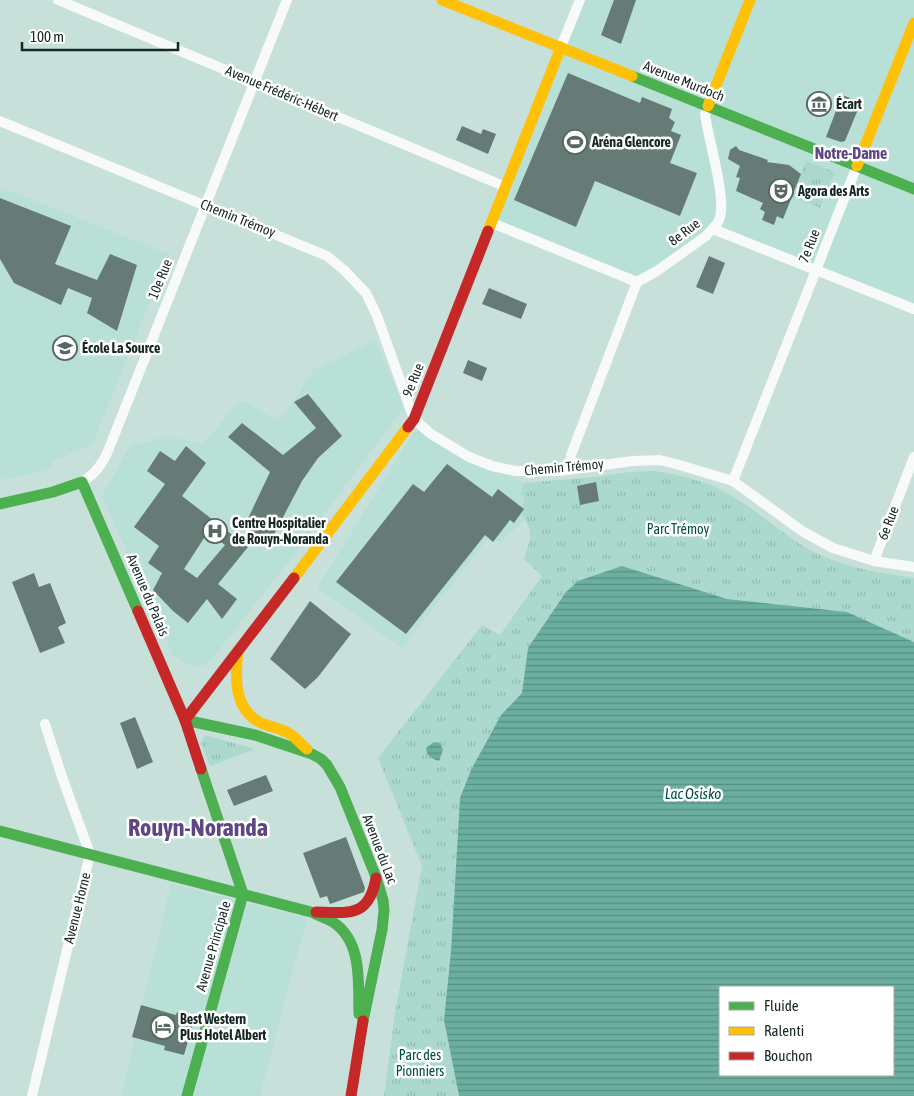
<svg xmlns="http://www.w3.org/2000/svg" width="914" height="1096" font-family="'Asap Condensed',sans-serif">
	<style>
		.built { fill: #b8e0d6 }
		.grass { fill: url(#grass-tufts) }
		.water { fill: url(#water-rules); fill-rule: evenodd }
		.building { fill: #667a76; fill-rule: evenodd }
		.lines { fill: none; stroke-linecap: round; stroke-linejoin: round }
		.street { stroke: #f7faf9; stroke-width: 10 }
		.fast { stroke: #4caf50; stroke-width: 11 }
		.slow { stroke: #ffc107; stroke-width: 11 }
		.jam { stroke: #c62828; stroke-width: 11 }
		.labels { text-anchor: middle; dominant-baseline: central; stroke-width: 5; stroke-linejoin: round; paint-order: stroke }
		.street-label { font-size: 14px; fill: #172824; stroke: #fff }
		.poi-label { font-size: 14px; font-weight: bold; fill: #172824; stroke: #fff; text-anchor: start }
		.park-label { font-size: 14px; fill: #004f44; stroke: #fff }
		.water-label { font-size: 15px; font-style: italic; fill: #004e42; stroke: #fff }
		.quarter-label { font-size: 16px; font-weight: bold; fill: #5c4684; stroke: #fff }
		.town-label { font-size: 24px; font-weight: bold; fill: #5c4684; stroke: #fff }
	</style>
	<defs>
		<pattern id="grass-tufts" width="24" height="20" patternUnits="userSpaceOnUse" patternTransform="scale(1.25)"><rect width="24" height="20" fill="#abd9ce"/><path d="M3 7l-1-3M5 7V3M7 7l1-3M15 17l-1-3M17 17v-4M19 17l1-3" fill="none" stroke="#92bab1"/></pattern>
		<pattern id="water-rules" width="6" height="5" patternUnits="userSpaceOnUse" patternTransform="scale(1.25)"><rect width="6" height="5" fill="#6bafa1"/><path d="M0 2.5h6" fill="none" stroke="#578e83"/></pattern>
	</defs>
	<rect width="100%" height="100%" fill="#c8e0da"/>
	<g class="built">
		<polygon points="580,0 914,0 914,309 713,229 637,282 492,223"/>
		<polygon points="0,187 169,254 93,443 87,447 55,460 49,470 0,480"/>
		<polygon points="375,341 403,404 399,414 285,566 212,659 203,666 188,665 173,656 102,496 130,446 168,436 201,444 214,432 233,407 244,401 277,421 294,401 314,369"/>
		<polygon points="415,430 524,483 530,515 501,542 488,538 402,648 317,588"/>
		<polygon points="171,884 307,918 260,1096 121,1096"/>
	</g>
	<g class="grass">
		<polygon points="806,161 835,172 820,208 793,197"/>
		<path d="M653 471C680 474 709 482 732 496 761 513 785 537 814 552 846 568 880 573 914 578V642L847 612 727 599 622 566 528 648 522 693 501 715 471 770 460 798 451 951 444 1020 459 1096H384L395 1013 422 866 378 758 482 625 500 635 542 576 524 559 530 539V530L522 512 525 497 521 494 524 483 594 477 630 472Z"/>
		<polygon points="205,735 255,749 210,766 201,743"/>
	</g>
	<g class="water">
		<path d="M622 566 727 599 847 612 914 642V1096H459L444 1020 451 951 460 798 471 770 501 715 522 693 528 648 566 592 578 581ZM893 987V1075H720V987Z"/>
		<path d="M434 742 440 743 443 750 439 761C431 758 427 757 426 748Z"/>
	</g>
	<g class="building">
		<polygon points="614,0 636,0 621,44 601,35"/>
		<polygon points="568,73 640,103 642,97 672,109 669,118 675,122 671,131 681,135 670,163 697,173 680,216 595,181 576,227 514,200"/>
		<polygon points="842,95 861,102 845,141 841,142 826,137"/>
		<polygon points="462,126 481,134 483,129 496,134 488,154 456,140"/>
		<polygon points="736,146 739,150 768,160 767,162 789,165 801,174 783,219 777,216 774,225 762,220 765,212 760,209 763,203 736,191 740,178 736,177 740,166 728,159 730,150"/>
		<polygon points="0,198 71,226 55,264 97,280 110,254 137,265 117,331 87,313 92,298 68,288 61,305 14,283 0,259"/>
		<polygon points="709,256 725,263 713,294 696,287"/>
		<polygon points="489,288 527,304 521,319 482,304"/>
		<polygon points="468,360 487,368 482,381 463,373"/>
		<polygon points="308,394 342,436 318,458 302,481 270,542 244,527 270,472 228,437 242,423 283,455 316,428 294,402"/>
		<path d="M186 446 206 463 182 496 248 547 218 584 237 599 222 619 207 599 188 623 173 611 153 590 162 573 148 563 159 546 134 527 165 484 147 471 160 451 175 461ZM208 532 225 545 197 578 184 569Z"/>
		<polygon points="447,464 492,497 498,489 524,509 514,523 510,520 493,542 485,535 406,634 336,582 413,484 424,492"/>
		<polygon points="596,482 599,501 580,505 577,486"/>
		<polygon points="34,573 39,587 50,583 66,623 58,627 65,643 40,653 12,582"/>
		<polygon points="310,601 351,634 318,677 305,689 270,659"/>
		<polygon points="135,717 153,762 137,769 120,723"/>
		<polygon points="266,775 273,791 234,806 227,790"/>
		<polygon points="346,837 365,888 364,892 330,904 327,896 320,898 303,853"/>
		<polygon points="141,1005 176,1015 177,1012 195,1017 184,1055 164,1050 165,1046 132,1037"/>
	</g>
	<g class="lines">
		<g class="street">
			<polyline points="58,0 506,187"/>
			<polyline points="561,47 580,0"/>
			<polyline points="0,121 327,256 344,270 366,293 377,316 414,419 431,434 469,457 492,466 515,471 559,471 633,461 660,460 676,464 733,481 802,531 833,548 874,561 914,567"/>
			<polyline points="492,223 637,282"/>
			<polyline points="713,229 914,309"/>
			<path d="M570 468 571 455 637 282 657 271 706 236C711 230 718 225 720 217 726 195 708 139 705 114L708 106"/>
			<polyline points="733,481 857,166"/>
			<path d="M82 482C96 473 101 466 108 451L287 0"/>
			<polyline points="874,561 914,457"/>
			<polyline points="32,1096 90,854 62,777 45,724"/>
		</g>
		<g class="fast">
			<polyline points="632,76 914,189"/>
			<polyline points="0,504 53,492 82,482 138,611"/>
			<polyline points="185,720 255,735 312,754 321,759 327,765 340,787 376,877 383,900 384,910 382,930 363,1021"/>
			<path d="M0 831 311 912C318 915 326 918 333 922 363 942 358 983 359 1014"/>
			<polyline points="187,1096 243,894 201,769"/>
		</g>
		<g class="slow">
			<polyline points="442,0 632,76"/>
			<polyline points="708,106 750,0"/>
			<polyline points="857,166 914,23"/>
			<polyline points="488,231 561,47"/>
			<polyline points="294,578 408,427"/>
			<path d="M238 651C235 677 233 709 261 723 270 727 281 728 290 734 296 738 301 744 307 749"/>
		</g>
		<g class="jam">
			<polyline points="408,427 414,419 488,231"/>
			<polyline points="138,611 185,720 201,769"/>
			<polyline points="185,720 294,578"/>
			<path d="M316 912C350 913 369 917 376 878"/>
			<polyline points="351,1096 363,1021"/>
		</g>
	</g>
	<defs>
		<symbol id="museum-ring" viewBox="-11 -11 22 22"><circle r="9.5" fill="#fff" stroke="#556864" stroke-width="1.5"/><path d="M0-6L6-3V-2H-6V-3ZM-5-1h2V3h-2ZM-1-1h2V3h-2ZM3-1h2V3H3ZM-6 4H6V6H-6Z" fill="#556864"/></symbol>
		<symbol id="stadium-ring" viewBox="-11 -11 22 22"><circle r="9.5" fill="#fff" stroke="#556864" stroke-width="1.5"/><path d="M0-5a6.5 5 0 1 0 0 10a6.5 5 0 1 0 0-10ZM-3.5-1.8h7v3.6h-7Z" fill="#556864"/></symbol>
		<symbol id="theatre-ring" viewBox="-11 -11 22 22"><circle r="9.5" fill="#fff" stroke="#556864" stroke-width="1.5"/><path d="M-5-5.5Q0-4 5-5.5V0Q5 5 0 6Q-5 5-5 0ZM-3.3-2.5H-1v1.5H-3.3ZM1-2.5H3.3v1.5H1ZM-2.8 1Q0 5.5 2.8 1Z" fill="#556864"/></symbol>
		<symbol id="school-ring" viewBox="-11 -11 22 22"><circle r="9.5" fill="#fff" stroke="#556864" stroke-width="1.5"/><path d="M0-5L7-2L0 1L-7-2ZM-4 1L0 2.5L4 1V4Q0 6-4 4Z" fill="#556864"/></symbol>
		<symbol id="hospital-ring" viewBox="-11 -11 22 22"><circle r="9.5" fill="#fff" stroke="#556864" stroke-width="1.5"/><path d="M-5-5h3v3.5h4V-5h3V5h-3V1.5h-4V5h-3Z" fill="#556864"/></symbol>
		<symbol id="hotel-ring" viewBox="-11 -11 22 22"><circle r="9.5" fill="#fff" stroke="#556864" stroke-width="1.5"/><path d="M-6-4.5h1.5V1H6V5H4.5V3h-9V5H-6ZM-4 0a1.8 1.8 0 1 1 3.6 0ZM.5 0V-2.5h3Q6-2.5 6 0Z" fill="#556864"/></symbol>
	</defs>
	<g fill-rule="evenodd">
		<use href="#museum-ring" x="805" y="90" width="28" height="28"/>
		<use href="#stadium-ring" x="561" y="128" width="28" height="28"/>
		<use href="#theatre-ring" x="767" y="177" width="28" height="28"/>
		<use href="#school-ring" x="51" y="334" width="28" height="28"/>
		<use href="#hospital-ring" x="201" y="517" width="28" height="28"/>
		<use href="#hotel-ring" x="149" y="1013" width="28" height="28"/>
	</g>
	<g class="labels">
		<g class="street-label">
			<text transform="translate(684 81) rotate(22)">Avenue Murdoch</text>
			<text transform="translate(282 93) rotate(23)">Avenue Frédéric-Hébert</text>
			<text transform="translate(238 218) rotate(22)">Chemin Trémoy</text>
			<text transform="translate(684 232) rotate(-37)">8e Rue</text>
			<text transform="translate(809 246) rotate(-69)">7e Rue</text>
			<text transform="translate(160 279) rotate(-68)">10e Rue</text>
			<text transform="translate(413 380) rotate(-68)">9e Rue</text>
			<text transform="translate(564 467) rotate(-5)">Chemin Trémoy</text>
			<text transform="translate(888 523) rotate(-69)">6e Rue</text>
			<text transform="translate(148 595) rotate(67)">Avenue du Palais</text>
			<text transform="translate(380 849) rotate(69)">Avenue du Lac</text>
			<text transform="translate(77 908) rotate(-76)">Avenue Horne</text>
			<text transform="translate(213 946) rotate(-74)">Avenue Principale</text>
		</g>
		<g class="poi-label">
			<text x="836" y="104">Écart</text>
			<text x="592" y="142">Aréna Glencore</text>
			<text x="798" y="191">Agora des Arts</text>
			<text x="82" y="348">École La Source</text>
			<text x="232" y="523">Centre Hospitalier<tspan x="232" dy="16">de Rouyn-Noranda</tspan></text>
			<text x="180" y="1019">Best Western<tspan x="180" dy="16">Plus Hotel Albert</tspan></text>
		</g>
		<g class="park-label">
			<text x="678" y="529">Parc Trémoy</text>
			<text x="420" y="1055">Parc des<tspan x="420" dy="16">Pionniers</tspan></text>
		</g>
		<g class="water-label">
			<text x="693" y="793">Lac Osisko</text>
		</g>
		<g class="quarter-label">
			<text x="851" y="153">Notre-Dame</text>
		</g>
		<g class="town-label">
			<text x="198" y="827">Rouyn-Noranda</text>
		</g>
	</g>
	<rect x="719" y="986" width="175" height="90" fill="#ffffff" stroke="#a2a9a7"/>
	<rect x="729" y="1002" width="25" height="8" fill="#4caf50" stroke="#a2a9a7"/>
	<text x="764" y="1011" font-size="15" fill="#172824">Fluide</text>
	<rect x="729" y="1027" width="25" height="8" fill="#ffc107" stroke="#a2a9a7"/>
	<text x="764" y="1036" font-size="15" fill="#172824">Ralenti</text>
	<rect x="729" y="1052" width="25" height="8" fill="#c62828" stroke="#a2a9a7"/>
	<text x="764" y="1061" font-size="15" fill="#172824">Bouchon</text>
	<path d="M22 42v8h156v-8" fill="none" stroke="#172824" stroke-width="2.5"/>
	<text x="30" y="42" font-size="15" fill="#172824" stroke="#ffffff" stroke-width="4" paint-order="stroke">100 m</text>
</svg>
